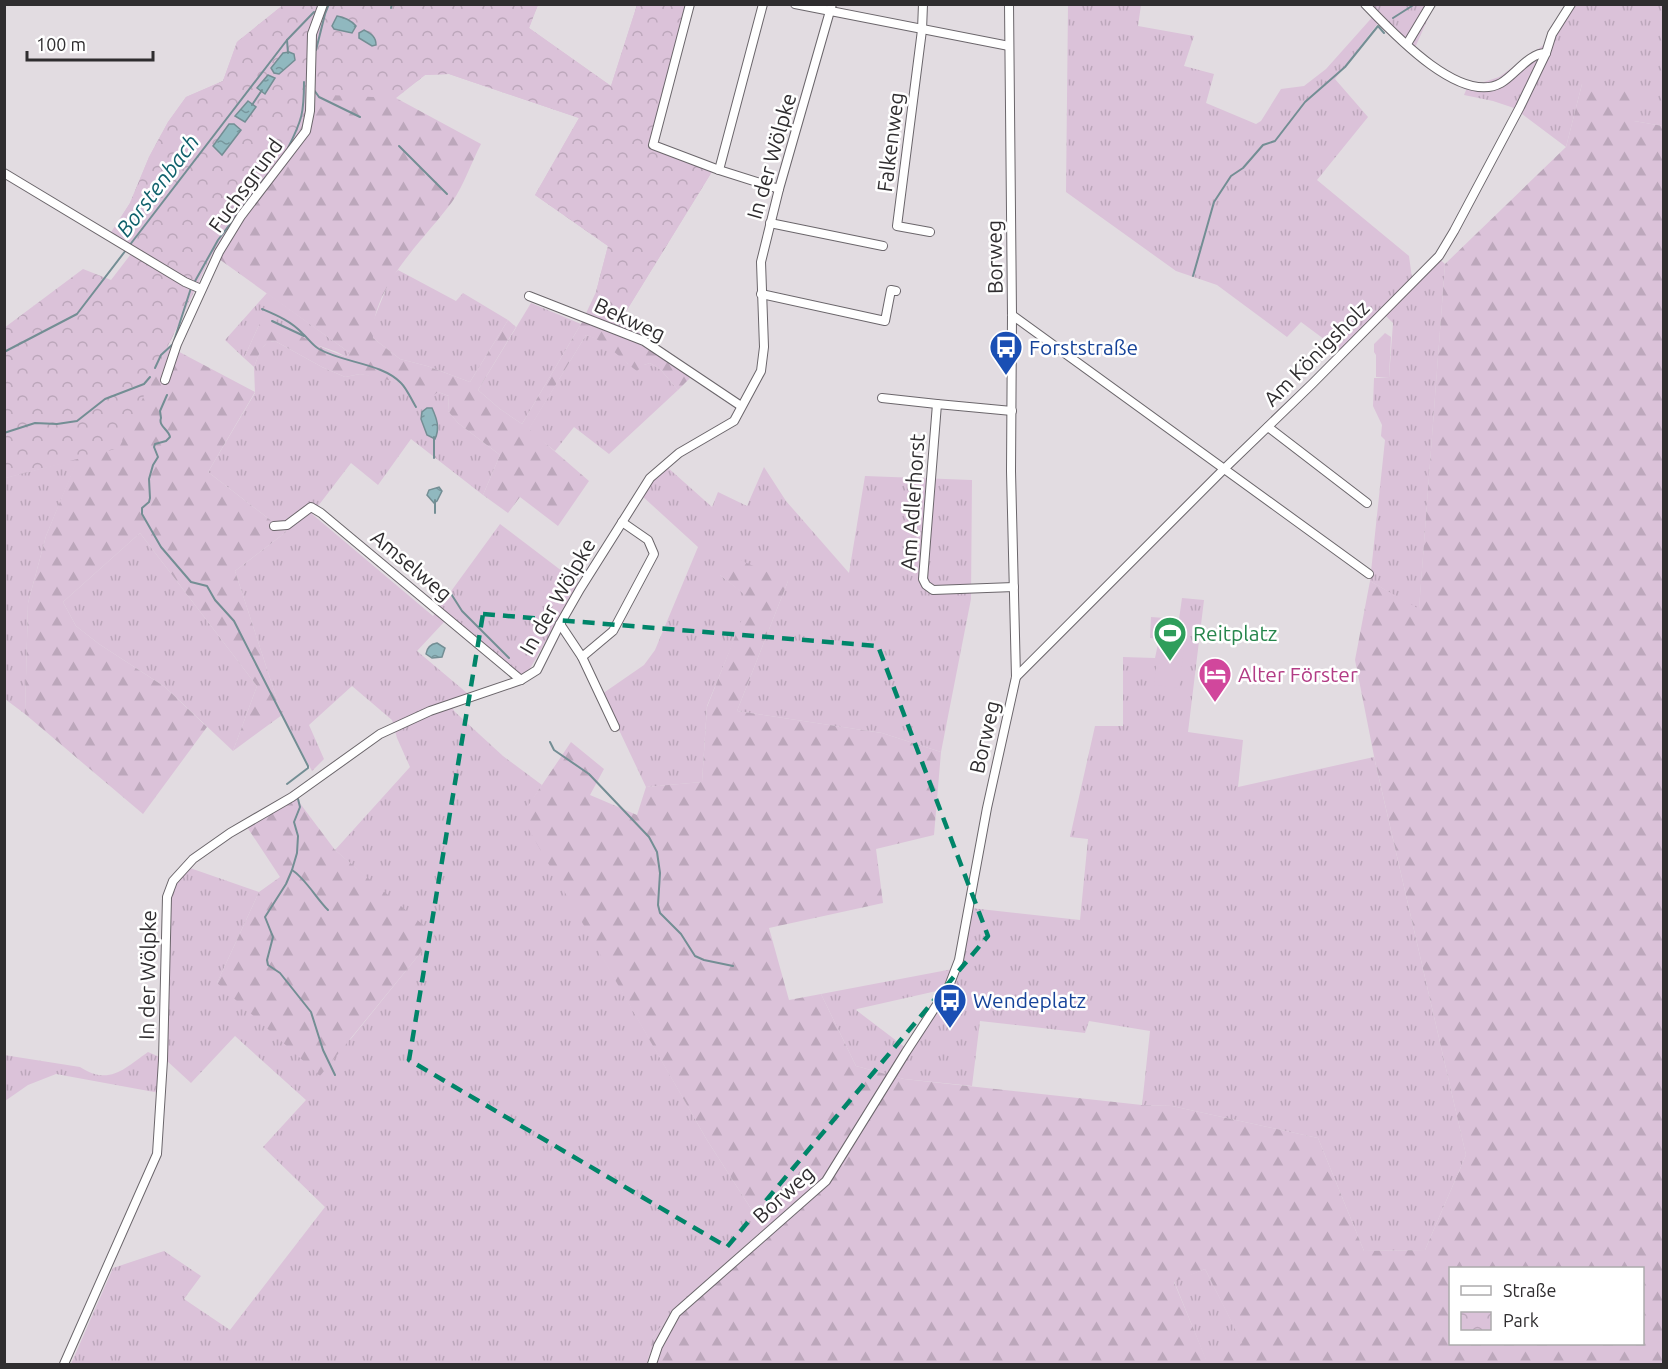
<svg xmlns="http://www.w3.org/2000/svg" width="1668" height="1369" font-family="Ubuntu,sans-serif">
	<style>
		.grass { fill: url(#grass-tufts); fill-rule: evenodd }
		.forest { fill: url(#forest-firs); fill-rule: evenodd }
		.park { fill: url(#park-crowns) }
		.pitch { fill: #dbc2d9 }
		.water { fill: url(#water-ripples); stroke: #738e94; stroke-width: 1.5 }
		.lines { fill: none; stroke-linecap: round; stroke-linejoin: round }
		.stream { stroke: #738e94; stroke-width: 2 }
		.minor-casing { stroke: #6b666b; stroke-width: 10 }
		.minor { stroke: #fff; stroke-width: 8 }
		.marked { fill: none; stroke: #008569; stroke-width: 4.5; stroke-dasharray: 12 8; stroke-linejoin: round }
		.labels { text-anchor: middle; dominant-baseline: central; stroke-width: 5; stroke-linejoin: round; paint-order: stroke }
		.street-label { font-size: 21px; fill: #2f2d2f; stroke: #fff }
		.transit-label { font-size: 21px; fill: #164399; stroke: #fff; text-anchor: start }
		.leisure-label { font-size: 21px; fill: #27864d; stroke: #fff; text-anchor: start }
		.hotel-label { font-size: 21px; fill: #b23c85; stroke: #fff; text-anchor: start }
		.water-label { font-size: 22px; font-style: italic; fill: #10616c; stroke: #fff }
	</style>
	<defs>
		<pattern id="grass-tufts" width="24" height="20" patternUnits="userSpaceOnUse" patternTransform="scale(1.5)"><rect width="24" height="20" fill="#dbc2d9"/><path d="M3 7l-1-3M5 7V3M7 7l1-3M15 17l-1-3M17 17v-4M19 17l1-3" fill="none" stroke="#bca7bb"/></pattern>
		<pattern id="forest-firs" width="22" height="20" patternUnits="userSpaceOnUse" patternTransform="scale(1.5)"><rect width="22" height="20" fill="#dbc2d9"/><path d="M5 1l3.5 6h-7zM16 11l3.5 6h-7z" fill="#bca7bb"/></pattern>
		<pattern id="park-crowns" width="20" height="18" patternUnits="userSpaceOnUse" patternTransform="scale(1.5)"><rect width="20" height="18" fill="#dbc2d9"/><path d="M2 6a3 3 0 1 1 6 0M12 15a3 3 0 1 1 6 0" fill="none" stroke="#bca7bb"/></pattern>
		<pattern id="water-ripples" width="26" height="14" patternUnits="userSpaceOnUse" patternTransform="scale(1.5)"><rect width="26" height="14" fill="#90b8bf"/><path d="M2 4q2-2 4 0t4 0M15 11q2-2 4 0t4 0" fill="none" stroke="#76969c"/></pattern>
	</defs>
	<rect width="100%" height="100%" fill="#e2dce1"/>
	<g class="grass">
		<polygon points="1068,5 1141,5 1138,26 1194,36 1184,66 1214,74 1206,103 1256,124 1261,121 1281,89 1304,86 1326,69 1376,13 1369,5 1434,5 1414,50 1382,18 1335,79 1368,117 1317,180 1409,256 1412,278 1434,254 1445,264 1419,610 1370,581 1385,440 1381,436 1382,425 1373,406 1374,378 1389,378 1393,323 1380,310 1340,351 1301,322 1287,337 1217,285 1176,271 1066,192"/>
		<polygon points="1568,5 1663,5 1663,126 1634,121 1582,84 1566,147 1514,108 1493,101 1464,95 1469,83 1481,83 1499,77 1545,44"/>
		<polygon points="398,270 456,301 463,293 508,320 470,382 427,366 400,359 373,338 372,324 390,279"/>
		<polygon points="267,293 350,353 346,357 337,352 259,325 244,358 225,340"/>
		<polygon points="531,303 581,324 522,424 500,409 478,390"/>
		<path d="M586 335C604 340 615 350 628 364L644 365 650 363 661 370 678 390 609 454 574 427 555 451 528 430Z"/>
		<path d="M275 341 322 367 345 377 360 374 379 377 398 382 407 392H438L449 396 448 411 458 423 500 455 483 495 411 439 378 485 351 463 312 514 433 616 500 524 579 584 521 684 445 621 417 651 473 698 450 705 455 712 503 756 542 785 522 816 707 1140 764 1229 674 1309 653 1337 647 1364H71L113 1268 164 1251 201 1276 184 1299 230 1330 325 1207 263 1147 306 1100 235 1036 191 1083 166 1060 165 1094 56 1074 28 1085 5 1101 4 1055 80 1067C109 1086 124 1069 148 1052L162 1058 163 896 171 877 184 863 190 868 259 892 217 983 350 1040 434 936 335 850 410 767 397 738 392 720 352 686 309 725 324 759 312 771 282 715 235 571 286 532 208 472 255 393 254 367 261 349 268 342Z"/>
		<polygon points="78,459 46,536 28,603 25,714 5,699 5,478"/>
		<polygon points="666,466 712,507 718,492 747,506 764,467 786,501 849,573 865,476 972,480 971,599 941,752 882,733 737,711 788,581 720,575 751,599 707,706 702,782 646,787 602,694 644,665 655,650 698,547 641,495"/>
		<polygon points="140,533 257,686 233,751 165,687 99,644 76,626 63,602"/>
		<path d="M1182 598 1204 600 1188 732 1243 740 1238 787 1374 757 1466 1155 1425 1250 1364 1251 1318 1138 1172 1106 1142 1105 1150 1031 1089 1021 1085 1033 980 1021 972 1086 904 1079 856 1066 821 994 958 968 971 908 1080 920 1088 839 1070 837 1095 726H1123V657L1155 658 1159 639 1150 638 1151 617 1179 619ZM941 990 906 1048 856 1010 857 1009Z"/>
		<polygon points="1205,1269 1243,1344 1206,1360 1174,1281"/>
	</g>
	<g class="forest">
		<path d="M538 4 529 28 611 86 637 5H685L650 144 713 170 622 318 690 378 678 390 661 370 650 363 644 365 637 371C619 358 608 342 586 335L529 429 589 481 558 526 520 497 508 513 483 495 500 455 458 423 448 411 449 396 438 392 425 402 407 392 398 382 360 374 345 377 322 367 275 341C261 342 259 356 254 367L244 358 259 325 264 320 279 324 321 347 346 357 350 353 212 254 168 346 255 392 208 472 286 532 235 571 282 715 233 751 257 686 140 533 63 602 76 626 99 644 165 687 207 727 143 814 25 714 28 603 46 536 77 460 5 478 187 274 110 234 130 203 149 157 168 122 186 97 223 81 237 42 283 5ZM449 74 579 118 535 195 608 246 596 292 581 324 522 424 500 409 478 390 516 327 508 320 470 382 427 366 400 359 373 338C371 287 423 241 452 202 464 185 471 163 481 144L396 98 425 75Z"/>
		<path d="M1582 84 1635 90 1634 121 1663 126V1364H647L653 1337 674 1309 764 1229 707 1140 521 816 571 742 604 769 590 795 637 815 646 787 702 782 707 707 750 599 720 575 728 555 788 581 737 711 882 733 941 752 934 835 876 849 883 903 769 928 789 1000 821 994 856 1066 904 1079 1142 1105 1172 1106 1318 1138 1364 1251 1425 1250 1466 1155 1375 761 1355 660 1370 581 1419 609 1445 264 1566 147ZM1450 1268H1642V1344H1450ZM1205 1269 1242 1343 1206 1359 1174 1282Z"/>
		<polygon points="296,798 335,850 435,935 320,1076 217,983 259,892 280,877 247,827"/>
	</g>
	<polygon class="park" points="283,5 538,5 529,28 611,86 637,5 685,5 650,144 713,170 622,318 596,292 608,246 535,195 579,118 449,74 425,75 395,98 307,94 306,111 295,143 239,212 212,253 119,448 5,478 4,328 83,269 111,280 134,250 110,234 130,203 149,157 168,122 186,97 223,81 237,42"/>
	<g class="pitch">
		<polygon points="1385,333 1391,337 1389,378 1376,377 1376,355 1374,352 1374,344"/>
		<polygon points="1160,636 1185,638 1179,688 1154,685"/>
	</g>
	<g class="water">
		<path d="M337 16C344 17 352 21 356 26L352 33 334 29 332 26Z"/>
		<path d="M364 30C371 34 376 36 376 45L372 46 359 38V33Z"/>
		<polygon points="289,52 294,54 295,60 279,74 274,73 271,68 283,53"/>
		<polygon points="268,75 275,78 265,94 257,88"/>
		<polygon points="248,101 256,107 245,122 235,116"/>
		<polygon points="229,124 234,124 241,130 222,155 213,146"/>
		<path d="M427 408H432C437 419 440 428 435 439L427 435 421 419 422 412Z"/>
		<polygon points="439,487 442,491 437,501 434,503 427,495 429,490"/>
		<path d="M437 643 445 648 442 657 432 658 426 654C427 647 431 644 437 643Z"/>
	</g>
	<g class="lines">
		<g class="stream">
			<polyline points="391,8 392,4"/>
			<polyline points="1393,18 1415,4"/>
			<polyline points="287,40 288,53"/>
			<polyline points="316,50 325,14 329,4"/>
			<polyline points="314,90 319,97 360,117"/>
			<polyline points="252,105 262,90"/>
			<polyline points="399,146 447,194"/>
			<path d="M288 148C302 120 304 113 304 82"/>
			<polyline points="129,246 287,40 314,12"/>
			<polyline points="1193,276 1214,202 1231,176 1243,168 1263,145 1275,141 1305,102 1345,67 1378,26 1384,33"/>
			<polyline points="194,283 218,240 268,174"/>
			<path d="M262 309C276 315 291 321 302 333 308 338 312 345 319 349 343 363 382 363 401 383 407 389 411 399 416 407"/>
			<polyline points="272,321 304,336"/>
			<polyline points="4,352 77,314 126,250"/>
			<polyline points="155,368 161,355 173,344 191,288"/>
			<path d="M167 395 160 411 161 418C158 426 169 430 170 437L166 441 155 444 154 447 158 457 153 465 149 479 150 498 149 502 142 508V514L161 547 191 582 207 586 215 600 234 621 308 766V768L287 784"/>
			<polyline points="4,433 35,423 57,424 77,421 105,399 144,384 150,377"/>
			<polyline points="434,437 434,458"/>
			<polyline points="435,513 435,500"/>
			<polyline points="448,589 462,611 509,658"/>
			<polyline points="550,742 554,750 589,774 649,837 657,852 660,873 658,905 660,913 681,934 695,956 704,960 733,966"/>
			<polyline points="298,799 300,807 294,822 298,836 297,853 292,870 286,884 265,917 273,937 267,960 268,965 280,973 311,1012 323,1050 335,1075"/>
			<path d="M292 870C305 878 316 898 328 910"/>
		</g>
		<defs>
			<g id="minor">
				<polyline points="690,4 653,145 719,170 779,189"/>
				<polyline points="795,4 1009,46"/>
				<polyline points="923,4 922,30 897,226 930,232"/>
				<path d="M1365 4C1391 31 1460 106 1501 83 1514 76 1530 52 1546 53"/>
				<polyline points="1407,44 1431,4"/>
				<polyline points="719,170 763,4"/>
				<polyline points="4,173 185,282 201,289"/>
				<polyline points="770,223 883,246"/>
				<polyline points="761,294 885,321 891,290 896,291"/>
				<polyline points="529,296 644,341 741,406"/>
				<polyline points="1012,315 1369,574"/>
				<polyline points="165,380 177,344 219,252 241,216 306,131 310,111 312,34 323,4"/>
				<polyline points="882,398 937,404"/>
				<polyline points="1012,411 937,404 923,579 926,585 933,590 1014,587"/>
				<polyline points="1268,427 1367,503"/>
				<polyline points="274,526 287,525 311,507 321,513 521,680"/>
				<polyline points="560,624 582,657 615,727"/>
				<polyline points="582,657 613,631 654,554 648,540 622,522"/>
				<polyline points="1016,677 1224,469 1312,384 1439,256 1454,231 1520,107 1546,53 1552,34 1571,4"/>
				<polyline points="64,1364 157,1154 163,1060 167,897 173,881 193,859 230,833 292,797 380,734 430,711 521,680 537,670 560,624 580,589 650,478 679,453 734,421 761,371 764,347 761,262 779,189 832,4"/>
				<polyline points="652,1364 658,1346 676,1313 826,1181 906,1052 949,986 959,960 987,808 1016,677 1011,471 1012,315 1009,4"/>
			</g>
		</defs>
		<use href="#minor" class="minor-casing"/>
		<use href="#minor" class="minor"/>
	</g>
	<path class="marked" d="M483 614 878 646 988 936 727 1247 409 1060Z"/>
	<defs>
		<symbol id="bus-pin" viewBox="-11 -11 22 30"><path d="M0 17L-7.5 6A9.5 9.5 0 1 1 7.5 6Z" fill="#1a4fb4" stroke="#fff"/><path d="M-5-6H5V4H4V6H2V4H-2V6H-4V4H-5ZM-3.5-4V0h7V-4ZM-3.5 1.2v1.5H-2V1.2ZM2 1.2v1.5H3.5V1.2Z" fill="#fff"/></symbol>
		<symbol id="stadium-pin" viewBox="-11 -11 22 30"><path d="M0 17L-7.5 6A9.5 9.5 0 1 1 7.5 6Z" fill="#2e9e5b" stroke="#fff"/><path d="M0-5a6.5 5 0 1 0 0 10a6.5 5 0 1 0 0-10ZM-3.5-1.8h7v3.6h-7Z" fill="#fff"/></symbol>
		<symbol id="hotel-pin" viewBox="-11 -11 22 30"><path d="M0 17L-7.5 6A9.5 9.5 0 1 1 7.5 6Z" fill="#d1479c" stroke="#fff"/><path d="M-6-4.5h1.5V1H6V5H4.5V3h-9V5H-6ZM-4 0a1.8 1.8 0 1 1 3.6 0ZM.5 0V-2.5h3Q6-2.5 6 0Z" fill="#fff"/></symbol>
	</defs>
	<g fill-rule="evenodd">
		<use href="#bus-pin" x="987" y="328" width="38" height="52"/>
		<use href="#stadium-pin" x="1151" y="614" width="38" height="52"/>
		<use href="#hotel-pin" x="1196" y="655" width="38" height="52"/>
		<use href="#bus-pin" x="931" y="981" width="38" height="52"/>
	</g>
	<g class="labels">
		<g class="street-label">
			<text transform="translate(890 142) rotate(-83)">Falkenweg</text>
			<text transform="translate(771 156) rotate(-74)">In der Wölpke</text>
			<text transform="translate(245 185) rotate(-54)">Fuchsgrund</text>
			<text transform="translate(994 257) rotate(-91)">Borweg</text>
			<text transform="translate(630 319) rotate(25)">Bekweg</text>
			<text transform="translate(1316 353) rotate(-45)">Am Königsholz</text>
			<text transform="translate(912 502) rotate(-86)">Am Adlerhorst</text>
			<text transform="translate(412 565) rotate(40)">Amselweg</text>
			<text transform="translate(557 596) rotate(-60)">In der Wölpke</text>
			<text transform="translate(984 737) rotate(-77)">Borweg</text>
			<text transform="translate(147 975) rotate(-89)">In der Wölpke</text>
			<text transform="translate(783 1194) rotate(-42)">Borweg</text>
		</g>
		<g class="transit-label">
			<text x="1029" y="347">Forststraße</text>
			<text x="973" y="1000">Wendeplatz</text>
		</g>
		<g class="leisure-label">
			<text x="1193" y="633">Reitplatz</text>
		</g>
		<g class="hotel-label">
			<text x="1238" y="674">Alter Förster</text>
		</g>
		<g class="water-label">
			<text transform="translate(157 185) rotate(-53)">Borstenbach</text>
		</g>
	</g>
	<rect width="1668" height="1369" fill="none" stroke="#2f2d2f" stroke-width="12"/>
	<rect x="1449" y="1267" width="195" height="78" fill="#ffffff" stroke="#acabac" stroke-width="1.5"/>
	<rect x="1461" y="1286" width="30" height="9" fill="#ffffff" stroke="#acabac" stroke-width="1.5"/>
	<text x="1503" y="1297" font-size="18" fill="#2f2d2f">Straße</text>
	<rect x="1461" y="1312" width="30" height="18" fill="url(#park-crowns)" stroke="#acabac" stroke-width="1.5"/>
	<text x="1503" y="1327" font-size="18" fill="#2f2d2f">Park</text>
	<path d="M27 51v9h126v-9" fill="none" stroke="#2f2d2f" stroke-width="3"/>
	<text x="36" y="51" font-size="18" fill="#2f2d2f" stroke="#ffffff" stroke-width="4.5" paint-order="stroke">100 m</text>
</svg>
